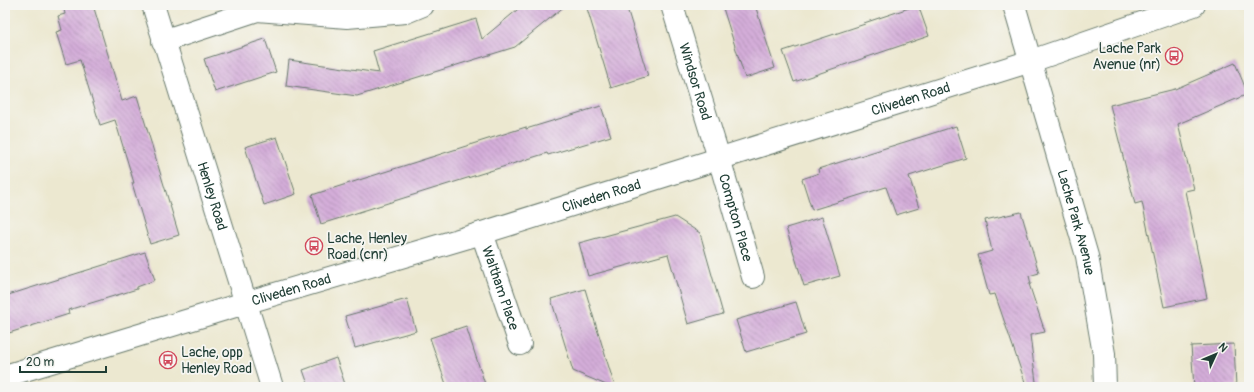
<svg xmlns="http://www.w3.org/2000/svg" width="1254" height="392" font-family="Pangolin,sans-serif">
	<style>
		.building { fill: url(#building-back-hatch) }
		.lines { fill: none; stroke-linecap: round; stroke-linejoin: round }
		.minor-casing { stroke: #67796b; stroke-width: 24 }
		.minor { stroke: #fff; stroke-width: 22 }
		.labels { text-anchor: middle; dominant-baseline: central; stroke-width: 3.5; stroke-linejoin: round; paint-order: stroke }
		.poi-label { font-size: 14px; fill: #1f3d34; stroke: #f6f6f2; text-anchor: start }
		.street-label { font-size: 14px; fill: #1f3d34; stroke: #f6f6f2 }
	</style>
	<defs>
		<pattern id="building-back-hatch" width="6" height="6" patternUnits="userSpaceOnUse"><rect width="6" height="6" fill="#d4add9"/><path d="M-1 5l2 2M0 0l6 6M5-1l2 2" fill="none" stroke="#ab8eb1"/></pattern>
	</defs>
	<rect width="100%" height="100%" fill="#f6f6f2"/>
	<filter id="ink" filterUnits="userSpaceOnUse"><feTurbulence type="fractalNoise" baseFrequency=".025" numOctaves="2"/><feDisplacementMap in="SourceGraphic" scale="8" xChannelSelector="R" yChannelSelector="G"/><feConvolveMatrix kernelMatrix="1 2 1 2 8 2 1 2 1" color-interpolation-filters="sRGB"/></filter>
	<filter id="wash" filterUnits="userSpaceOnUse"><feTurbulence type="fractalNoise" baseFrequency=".012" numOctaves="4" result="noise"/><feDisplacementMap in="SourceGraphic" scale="16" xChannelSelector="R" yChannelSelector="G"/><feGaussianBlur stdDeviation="0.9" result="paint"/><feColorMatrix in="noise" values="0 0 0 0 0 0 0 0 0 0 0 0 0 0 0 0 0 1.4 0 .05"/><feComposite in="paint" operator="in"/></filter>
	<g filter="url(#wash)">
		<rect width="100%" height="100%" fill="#ece8d0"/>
		<g id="blocks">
			<g class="building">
				<polygon points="63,5 93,5 122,101 137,96 179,235 150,244 132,183 134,183 115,120 100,125 80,60 66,64 56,32 62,30 58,16 65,14"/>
				<polygon points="523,5 566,5 515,47 357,96 286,86 289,60 379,73 373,51 476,19 482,39"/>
				<polygon points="586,5 626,5 648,76 611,88"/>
				<polygon points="722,5 755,5 775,68 745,78"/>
				<polygon points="918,5 929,36 794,82 783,51 865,24 864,23"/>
				<polygon points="265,39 276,72 215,92 204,59"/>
				<polygon points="1235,63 1248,94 1178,124 1194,189 1185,191 1207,298 1164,307 1142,202 1135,204 1110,105 1175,89"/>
				<polygon points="601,106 611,136 548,155 547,153 321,224 312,195 526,127 526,129"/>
				<polygon points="956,126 966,158 909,176 919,208 896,215 886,187 812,210 802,179 819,173 818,169"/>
				<polygon points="277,137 296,194 264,205 245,147"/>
				<polygon points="1021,212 1039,273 1029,276 1031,284 1029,284 1045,332 1030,335 1036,382 1026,385 995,294 989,295 978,255 992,251 985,220"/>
				<polygon points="675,217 700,233 723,314 688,324 668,254 588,276 579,243"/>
				<polygon points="822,217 840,276 804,286 786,228"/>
				<polygon points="145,252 155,280 137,287 137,289 68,310 69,314 9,333 5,321 5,296"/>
				<polygon points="585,289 594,319 615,387 611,387 573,371 551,299"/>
				<polygon points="407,299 416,331 355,348 345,316"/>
				<polygon points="796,302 806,334 746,352 736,320"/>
				<polygon points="466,326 476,357 486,387 447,387 430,338"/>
				<polygon points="1234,344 1236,387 1194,387 1191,346"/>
				<polygon points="336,358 346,387 309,387 303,370"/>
			</g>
		</g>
	</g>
	<g filter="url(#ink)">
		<use href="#blocks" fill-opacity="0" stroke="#67796b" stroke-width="1"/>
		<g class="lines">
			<defs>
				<g id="minor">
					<path id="s1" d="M153 5 272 387"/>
					<path id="s2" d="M672 5 719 158 753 277"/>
					<path id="s3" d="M1014 5 1087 256 1104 354 1105 387"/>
					<polyline points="163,41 257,10 347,17 406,12 423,5"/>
					<path id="s4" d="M482 233 520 344"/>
					<path id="s5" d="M5 376 245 303 482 233 1031 61 1194 5"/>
				</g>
			</defs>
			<use href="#minor" class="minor-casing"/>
			<use href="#minor" class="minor"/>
		</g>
	</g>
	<defs>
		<symbol id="bus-ring" viewBox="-11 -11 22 22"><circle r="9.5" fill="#f6f6f2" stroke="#d1495b" stroke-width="1.5"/><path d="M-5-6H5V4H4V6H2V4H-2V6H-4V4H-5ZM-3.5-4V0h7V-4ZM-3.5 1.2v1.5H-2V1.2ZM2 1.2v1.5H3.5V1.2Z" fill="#d1495b"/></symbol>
	</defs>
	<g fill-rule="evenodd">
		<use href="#bus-ring" x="1164" y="46" width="20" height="20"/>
		<use href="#bus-ring" x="304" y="236" width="20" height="20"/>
		<use href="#bus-ring" x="158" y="350" width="20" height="20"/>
	</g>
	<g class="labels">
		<g class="poi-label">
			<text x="1161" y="48" text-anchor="end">Lache Park<tspan x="1161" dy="16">Avenue (nr)</tspan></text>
			<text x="327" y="238">Lache, Henley<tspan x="327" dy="16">Road (cnr)</tspan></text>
			<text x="181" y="352">Lache, opp<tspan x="181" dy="16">Henley Road</tspan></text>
		</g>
		<g class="street-label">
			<text stroke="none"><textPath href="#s2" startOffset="80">Windsor Road</textPath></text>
			<text stroke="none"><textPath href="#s5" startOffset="947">Cliveden Road</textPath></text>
			<text stroke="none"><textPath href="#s5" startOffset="623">Cliveden Road</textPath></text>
			<text stroke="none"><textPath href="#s1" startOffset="200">Henley Road</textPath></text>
			<text stroke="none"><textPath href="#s2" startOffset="222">Compton Place</textPath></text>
			<text stroke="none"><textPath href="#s3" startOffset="226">Lache Park Avenue</textPath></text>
			<text stroke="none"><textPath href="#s4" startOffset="58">Waltham Place</textPath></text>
			<text stroke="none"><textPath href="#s5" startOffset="299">Cliveden Road</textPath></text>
		</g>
	</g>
	<rect width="1254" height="392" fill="none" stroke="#f6f6f2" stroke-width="20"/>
	<g transform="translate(1216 354) rotate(46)" stroke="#f6f6f2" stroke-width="3" paint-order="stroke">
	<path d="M0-3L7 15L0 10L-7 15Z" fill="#1f3d34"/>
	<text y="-6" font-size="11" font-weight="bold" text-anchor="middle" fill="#1f3d34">N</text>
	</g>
	<path d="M20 366v6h86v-6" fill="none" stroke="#1f3d34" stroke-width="2"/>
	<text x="26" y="366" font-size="12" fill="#1f3d34" stroke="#f6f6f2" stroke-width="3" paint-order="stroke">20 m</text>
</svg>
